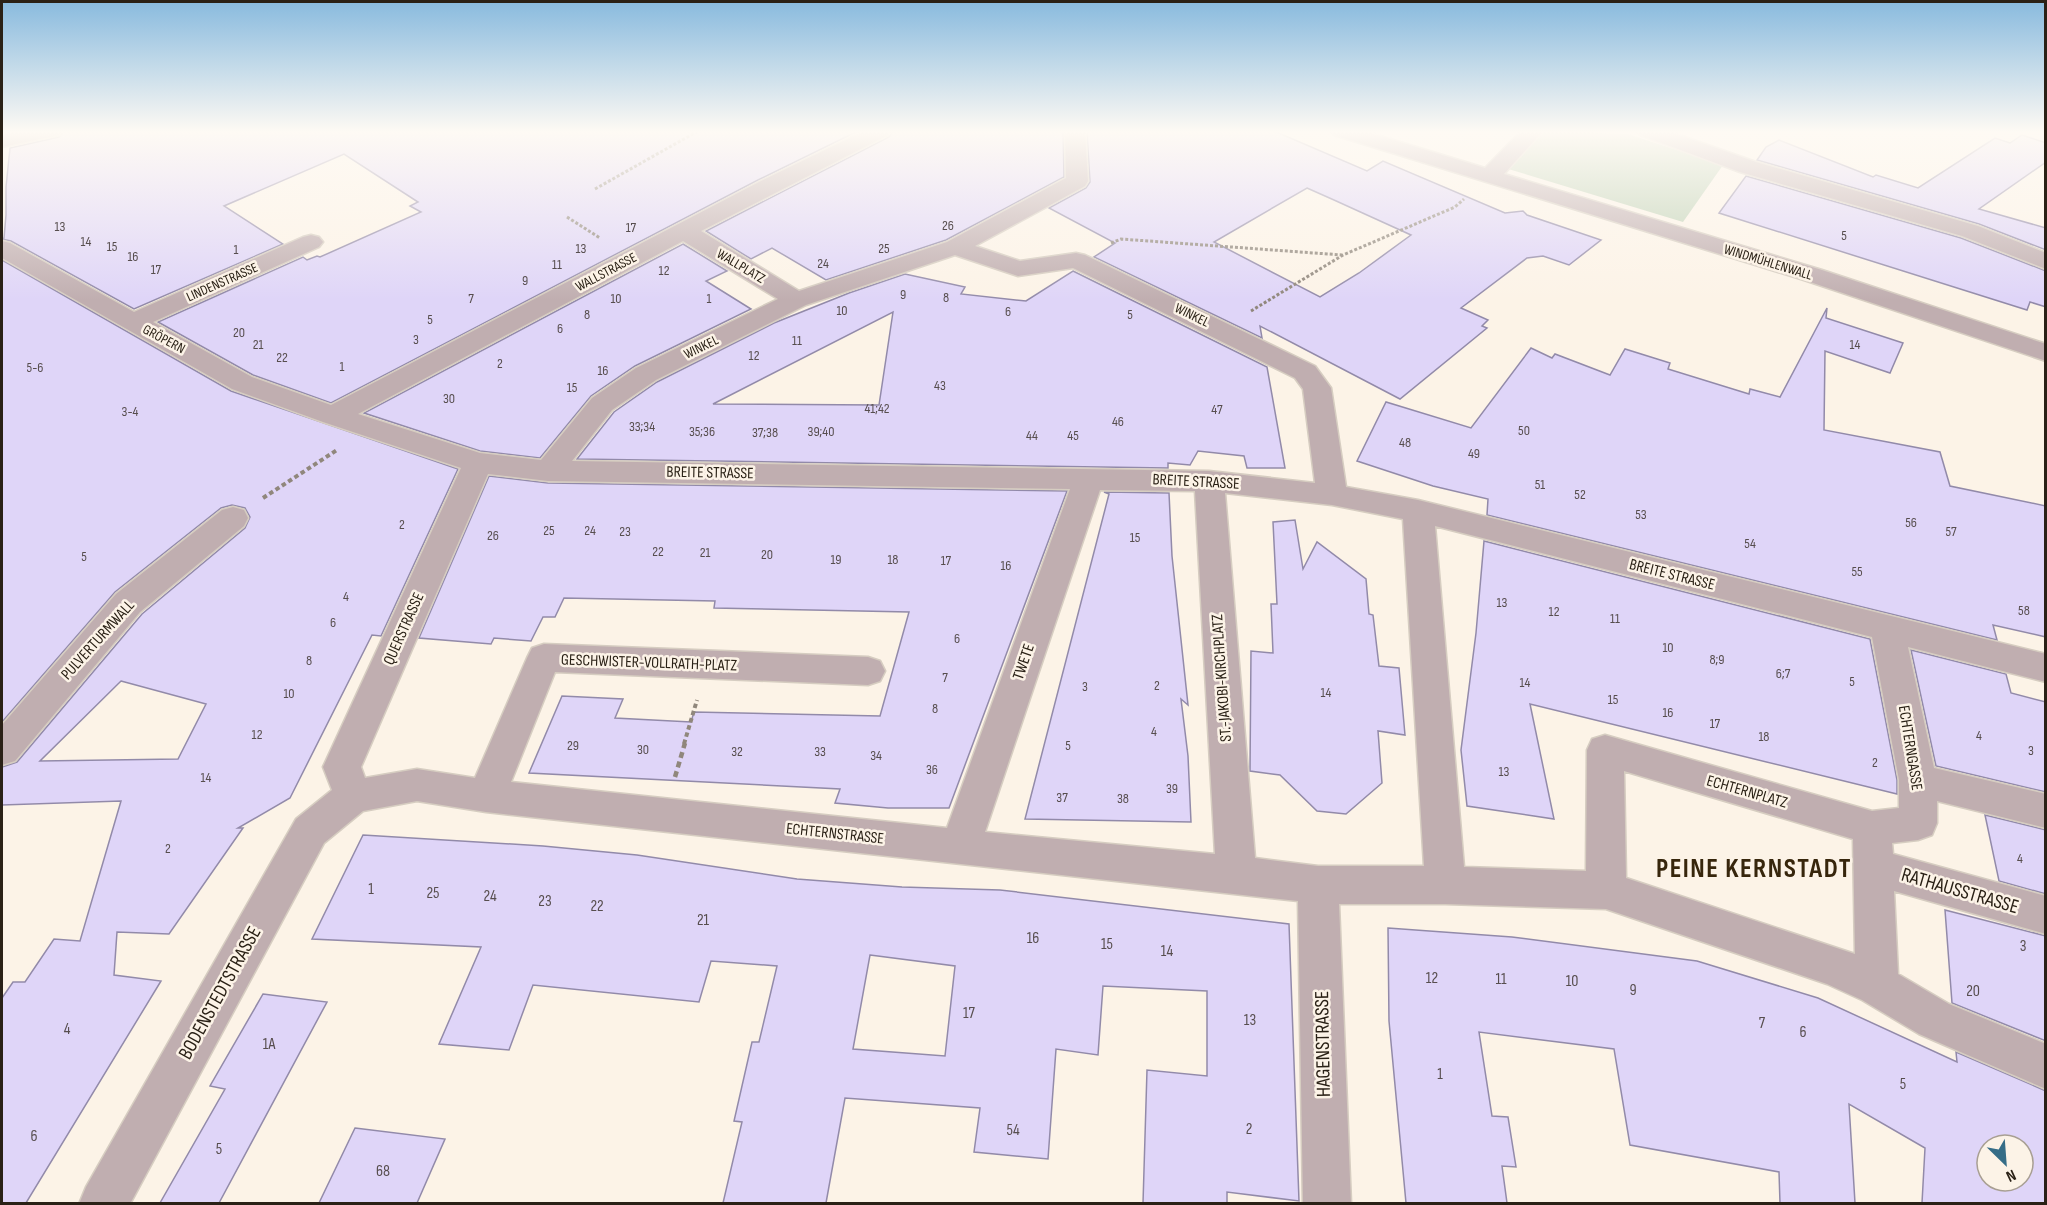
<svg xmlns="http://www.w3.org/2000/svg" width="2047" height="1205" font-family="'Sofia Sans Condensed',sans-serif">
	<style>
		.green { fill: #bed1b5 }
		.building { fill: #dfd5f8; stroke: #928aa9; stroke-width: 1.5; fill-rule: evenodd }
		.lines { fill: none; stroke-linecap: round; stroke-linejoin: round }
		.street-casing { stroke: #d6cdc1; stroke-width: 3 }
		.path-far2 { stroke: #90877c; stroke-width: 3; stroke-dasharray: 3 2; stroke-linecap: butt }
		.path-far1 { stroke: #90877c; stroke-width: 4; stroke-dasharray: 4.5 3; stroke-linecap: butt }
		.path { stroke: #90877c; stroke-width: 4.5; stroke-dasharray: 6 4; stroke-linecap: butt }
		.street { fill: #c0aeb0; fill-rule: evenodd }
		.labels { text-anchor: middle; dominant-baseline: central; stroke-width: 5; stroke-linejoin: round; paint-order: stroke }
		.number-label { font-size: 14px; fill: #574e4e }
		.far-street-label { font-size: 14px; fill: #2a2116; stroke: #fcf3e7 }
		.street-label { font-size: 16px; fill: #2a2116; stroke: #fcf3e7 }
		.near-number-label { font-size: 16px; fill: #574e4e }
		.near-street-label { font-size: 20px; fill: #2a2116; stroke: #fcf3e7 }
		.near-district-label { font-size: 27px; font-weight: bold; letter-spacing: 1.5px; fill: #37260c; stroke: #fcf3e7 }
	</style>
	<rect width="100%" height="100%" fill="#fcf3e7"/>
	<polygon class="green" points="1543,131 1628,134 1723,165 1683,222 1505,168"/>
	<g class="building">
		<polygon points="64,131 858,131 758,180 331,403 253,375 158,322 303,257 307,260 317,256 320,257 421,212 410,206 418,202 344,154 224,206 283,244 134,309 11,241 2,239 4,238 6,215 6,187 10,148 59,137"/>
		<polygon points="893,131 1063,131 1064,177 946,240 826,280 772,248 751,259 706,231 889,137"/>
		<path d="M1087 131H1274L1367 171 1383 161 1505 213 1523 211 1527 215 1601 240 1569 265 1543 256 1527 258 1461 308 1488 320 1482 326 1487 328 1400 399 1260 326 1262 338 1094 257 1115 243 1049 208 1086 188 1090 182ZM1307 188 1334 200 1411 235 1359 273 1320 297 1214 242Z"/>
		<polygon points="2022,135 2046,143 2046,162 1979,209 2046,228 2046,250 1979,224 1757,160 1766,147 1779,140 1873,177 1876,175 1918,188 1995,138 2010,143"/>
		<polygon points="1746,176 1961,238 2046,271 2046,307 2030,302 2027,310 1719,213"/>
		<polygon points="683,244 727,271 706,281 751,309 635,366 591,396 540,458 480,451 364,413"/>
		<path d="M2 260 231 391 458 469 381 636 372 635 290 798 238 828H243L169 934 117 932 114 975 161 981 26 1203H2V998L13 982H25L54 939 80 941 121 801 2 805V767L17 762 142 614 245 528 250 517 245 508 232 505 221 508 115 592 2 722ZM121 681 206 704 178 759 40 761Z"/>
		<path d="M1073 271 1267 367 1285 468H1247L1244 456 1198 451 1190 465 1168 463V468L577 459 614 412 657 382 774 323 849 293 905 274 965 287 961 294 1026 301ZM893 312 879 405 713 404Z"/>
		<polygon points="1827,308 1826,318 1903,343 1890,373 1825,351 1824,430 1940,452 1950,486 2046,506 2046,637 1993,625 1997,640 1487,515 1488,499 1433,486 1357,461 1386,402 1471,428 1531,348 1552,358 1555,354 1610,375 1625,349 1670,363 1668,369 1749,394 1750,389 1780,397"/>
		<polygon points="489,476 548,483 1067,491 949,808 888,808 835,803 840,789 529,773 562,696 623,699 615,718 691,722 694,712 880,716 909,612 714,608 715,601 564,598 555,617 543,617 531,641 494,638 491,644 419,638"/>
		<polygon points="1104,492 1169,493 1172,556 1188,705 1181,699 1188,756 1191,822 1025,819 1109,494"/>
		<polygon points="1295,520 1303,569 1317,542 1366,579 1369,614 1373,615 1379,666 1399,668 1405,735 1378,731 1382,783 1346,814 1317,811 1280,775 1250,771 1251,651 1273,653 1271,604 1277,604 1273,522"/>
		<polygon points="1484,541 1870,639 1897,780 1897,794 1530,704 1554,819 1467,806 1461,750 1476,633"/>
		<polygon points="1911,650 2006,674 2011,693 2046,702 2046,792 1936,766"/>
		<polygon points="1985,815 2046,830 2046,894 1999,881"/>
		<path d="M363 835 543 846 637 855 797 879 902 887 1000 890 1289 924 1299 1201 1227 1192V1203H1143L1147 1070 1207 1076V991L1103 986 1098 1055 1056 1049 1048 1159 974 1152 980 1108 845 1098 826 1203H723L742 1122 734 1121 752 1042H759L777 966 711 961 699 1002 533 985 509 1050 439 1044 481 947 312 939ZM870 955 955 966 945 1056 853 1049Z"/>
		<polygon points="1945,910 2046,936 2046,1041 1952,1003"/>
		<path d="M1388 928 1512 937 1697 961 1818 998 1957 1062 1956 1052 2046 1091V1203H1922L1925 1148 1849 1104 1855 1203H1780L1779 1172 1630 1145 1614 1049 1479 1032 1492 1116 1508 1117 1516 1167 1502 1166 1507 1203H1406L1389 1021ZM1987 1145H2023V1181H1987Z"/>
		<polygon points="263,994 327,1002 219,1203 160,1203 225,1089 210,1086"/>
		<polygon points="355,1128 445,1139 417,1203 319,1203"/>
	</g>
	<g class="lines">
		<defs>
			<g id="street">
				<polygon points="19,131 62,131 59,135 2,147 2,135"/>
				<path d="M864 131H891L888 135 701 231 799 291 947 242 1066 178 1065 131H1085L1088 181 1085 186 975 246 1020 261 1076 253 1085 255 1315 366 1331 388 1346 487 1418 500 2046 654V682L1908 647 1934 768 2046 794V828L1937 801V823L1932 835 1918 840 1892 843 1893 854 2046 896V934L1894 891 1898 974 1949 1004 2046 1044V1089L1919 1034 1862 1000 1827 984 1606 909 1445 904H1339L1351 1204H1303L1298 901 486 812 417 801 363 811 324 843 130 1204H79L86 1187 296 819 332 790 323 767 461 468 323 422 232 389 2 258V241L10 243 134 312 303 237 311 235 319 237 323 242 319 247 153 322 252 377 331 405 759 182ZM683 241 778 299 636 368 592 398 541 460 480 453 358 414ZM955 255 1018 276 1073 268 1295 378 1303 389 1315 483 1209 471 572 461 612 410 656 380 806 305ZM488 474 548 481 1070 489 947 828 511 782 555 672 868 685 880 681 885 671 880 661 868 657 544 644 532 648 527 658 475 778 417 769 365 778 361 767ZM1100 490 1195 491 1215 854 985 832ZM1225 493 1332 505 1403 519 1424 866H1318L1255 858ZM1435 526 1872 637 1899 780V808L1872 811 1605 735 1592 739 1587 750 1586 871 1464 867ZM1624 771 1853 839 1855 954 1626 878Z"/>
				<polygon points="1331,131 1364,131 1485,168 1521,131 1543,131 1504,174 1822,270 2046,344 2046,361 1804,280 1334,135"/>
				<polygon points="1637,131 1668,131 1756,162 1978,226 2046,253 2046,269 1962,236 1740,172 1640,135"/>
				<polygon points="233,507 244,510 248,518 244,526 140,612 15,761 2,765 2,725 116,594 222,510"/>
			</g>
		</defs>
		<use href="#street" class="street-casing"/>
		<g class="path-far2">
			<polyline points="595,189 698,131"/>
			<polyline points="567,217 600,238"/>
			<polyline points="1111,243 1121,239 1342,255"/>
			<polyline points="1251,311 1343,255 1455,207 1464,199"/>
		</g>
		<g class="path-far1">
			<polyline points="263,498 337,450"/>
			<polyline points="684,744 697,700"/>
		</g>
		<polyline class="path" points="675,777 685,743"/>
		<use href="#street" class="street"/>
	</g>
	<linearGradient id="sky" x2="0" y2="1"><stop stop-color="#88bade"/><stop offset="0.44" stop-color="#fefaf4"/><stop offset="1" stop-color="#fefaf4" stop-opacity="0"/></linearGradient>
	<rect width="2047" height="300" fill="url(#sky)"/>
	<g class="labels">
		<g class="number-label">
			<text x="948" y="225">26</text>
			<text x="60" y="226">13</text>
			<text x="631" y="227">17</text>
			<text x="1844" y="235">5</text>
			<text x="86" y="241">14</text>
			<text x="112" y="246">15</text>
			<text x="581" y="248">13</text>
			<text x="884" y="248">25</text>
			<text x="236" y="249">1</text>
			<text x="133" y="256">16</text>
			<text x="823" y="263">24</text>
			<text x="557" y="264">11</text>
			<text x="156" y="269">17</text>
			<text x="664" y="270">12</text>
			<text x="525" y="280">9</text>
			<text x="903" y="294">9</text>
			<text x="946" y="297">8</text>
			<text x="471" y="298">7</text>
			<text x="616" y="298">10</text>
			<text x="709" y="298">1</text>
			<text x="842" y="310">10</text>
			<text x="1008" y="311">6</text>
			<text x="587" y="314">8</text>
			<text x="1130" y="314">5</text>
			<text x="430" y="319">5</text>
			<text x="560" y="328">6</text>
			<text x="239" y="332">20</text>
			<text x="416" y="339">3</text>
			<text x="797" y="340">11</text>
			<text x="258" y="344">21</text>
			<text x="1855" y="344">14</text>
			<text x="754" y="355">12</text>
			<text x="282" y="357">22</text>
			<text x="500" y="363">2</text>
			<text x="342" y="366">1</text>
			<text x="35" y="367">5-6</text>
			<text x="603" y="370">16</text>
			<text x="940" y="385">43</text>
			<text x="572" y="387">15</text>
			<text x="449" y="398">30</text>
			<text x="877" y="408">41;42</text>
			<text x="1217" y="409">47</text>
			<text x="130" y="411">3-4</text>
			<text x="1118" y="421">46</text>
			<text x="642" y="426">33;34</text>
			<text x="1524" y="430">50</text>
			<text x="702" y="431">35;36</text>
			<text x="821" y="431">39;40</text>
			<text x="765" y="432">37;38</text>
			<text x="1032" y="435">44</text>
			<text x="1073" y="435">45</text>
			<text x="1405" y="442">48</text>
			<text x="1474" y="453">49</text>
			<text x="1540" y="484">51</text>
			<text x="1580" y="494">52</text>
			<text x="1641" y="514">53</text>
			<text x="1911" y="522">56</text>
			<text x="402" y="524">2</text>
			<text x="549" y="530">25</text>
			<text x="590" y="530">24</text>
			<text x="625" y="531">23</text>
			<text x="1951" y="531">57</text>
			<text x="493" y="535">26</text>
			<text x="1135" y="537">15</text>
			<text x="1750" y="543">54</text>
			<text x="658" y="551">22</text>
			<text x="705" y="552">21</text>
			<text x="767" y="554">20</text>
			<text x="84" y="556">5</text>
			<text x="836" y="559">19</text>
			<text x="893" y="559">18</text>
			<text x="946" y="560">17</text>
			<text x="1006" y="565">16</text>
			<text x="1857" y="571">55</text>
			<text x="346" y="596">4</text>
			<text x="1502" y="602">13</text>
			<text x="2024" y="610">58</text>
			<text x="1554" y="611">12</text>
			<text x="1615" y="618">11</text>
			<text x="333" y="622">6</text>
			<text x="957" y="638">6</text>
			<text x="1668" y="647">10</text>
			<text x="1717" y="659">8;9</text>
			<text x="309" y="660">8</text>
			<text x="1783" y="673">6;7</text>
			<text x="945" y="677">7</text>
			<text x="1852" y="681">5</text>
			<text x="1525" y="682">14</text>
			<text x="1157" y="685">2</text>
			<text x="1085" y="686">3</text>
			<text x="1326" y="692">14</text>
			<text x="289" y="693">10</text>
			<text x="1613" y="699">15</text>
			<text x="935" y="708">8</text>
			<text x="1668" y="712">16</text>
			<text x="1715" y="723">17</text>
			<text x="1154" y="731">4</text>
			<text x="257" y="734">12</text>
			<text x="1979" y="735">4</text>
			<text x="1764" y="736">18</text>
			<text x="573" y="745">29</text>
			<text x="1068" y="745">5</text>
			<text x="643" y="749">30</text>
			<text x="2031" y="750">3</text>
			<text x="737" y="751">32</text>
			<text x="820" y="751">33</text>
			<text x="876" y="755">34</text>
			<text x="1875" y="762">2</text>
			<text x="932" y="769">36</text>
			<text x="1504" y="771">13</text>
			<text x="206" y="777">14</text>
			<text x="1172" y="788">39</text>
			<text x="1062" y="797">37</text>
			<text x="1123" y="798">38</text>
			<text x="168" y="848">2</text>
			<text x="2020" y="858">4</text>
		</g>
		<g class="far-street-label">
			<text transform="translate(1768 262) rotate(17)">WINDMÜHLENWALL</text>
			<text transform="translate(741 266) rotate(31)">WALLPLATZ</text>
			<text transform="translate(606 272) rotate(-28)">WALLSTRASSE</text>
			<text transform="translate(222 282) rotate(-24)">LINDENSTRASSE</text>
			<text transform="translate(1192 315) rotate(26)">WINKEL</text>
			<text transform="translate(164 339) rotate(28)">GRÖPERN</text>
			<text transform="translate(701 347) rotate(-26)">WINKEL</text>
		</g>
		<g class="street-label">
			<text transform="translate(710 473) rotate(1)">BREITE STRASSE</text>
			<text transform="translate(1196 482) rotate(3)">BREITE STRASSE</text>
			<text transform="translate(1672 575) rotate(14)">BREITE STRASSE</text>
			<text transform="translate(404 629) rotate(-66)">QUERSTRASSE</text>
			<text transform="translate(98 640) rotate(-48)">PULVERTURMWALL</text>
			<text transform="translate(1024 662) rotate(-71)">TWETE</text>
			<text transform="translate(649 663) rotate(2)">GESCHWISTER-VOLLRATH-PLATZ</text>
			<text transform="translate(1222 678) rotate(-94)">ST.-JAKOBI-KIRCHPLATZ</text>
			<text transform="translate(1910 748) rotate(81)">ECHTERNGASSE</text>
			<text transform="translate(1747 792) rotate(16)">ECHTERNPLATZ</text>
			<text transform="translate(835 834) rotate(6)">ECHTERNSTRASSE</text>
		</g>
		<g class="near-number-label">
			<text x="371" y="889">1</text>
			<text x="433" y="893">25</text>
			<text x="490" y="896">24</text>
			<text x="545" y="901">23</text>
			<text x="597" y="906">22</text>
			<text x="703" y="920">21</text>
			<text x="1033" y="938">16</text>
			<text x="1107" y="944">15</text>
			<text x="2023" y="946">3</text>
			<text x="1167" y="951">14</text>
			<text x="1432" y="978">12</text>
			<text x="1501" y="979">11</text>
			<text x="1572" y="981">10</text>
			<text x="1633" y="990">9</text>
			<text x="1973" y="991">20</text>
			<text x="969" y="1013">17</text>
			<text x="1250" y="1020">13</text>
			<text x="1762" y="1023">7</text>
			<text x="67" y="1029">4</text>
			<text x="1803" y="1032">6</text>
			<text x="269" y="1044">1A</text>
			<text x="1440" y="1074">1</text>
			<text x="1903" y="1084">5</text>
			<text x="1249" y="1129">2</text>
			<text x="1013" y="1130">54</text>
			<text x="34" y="1136">6</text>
			<text x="219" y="1149">5</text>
			<text x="383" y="1171">68</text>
		</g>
		<g class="near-street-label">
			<text transform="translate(1960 891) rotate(16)">RATHAUSSTRASSE</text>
			<text transform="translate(220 993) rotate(-61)">BODENSTEDTSTRASSE</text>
			<text transform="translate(1323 1044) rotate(-91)">HAGENSTRASSE</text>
		</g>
		<g class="near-district-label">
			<text x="1754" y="869">PEINE KERNSTADT</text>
		</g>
	</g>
	<rect width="2047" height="1205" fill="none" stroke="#2a2116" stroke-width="6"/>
	<g transform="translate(2005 1163) rotate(155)"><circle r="28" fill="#fcf3e7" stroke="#a89f93" stroke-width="1.5"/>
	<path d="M0-4.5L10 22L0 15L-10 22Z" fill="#366d87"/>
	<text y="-9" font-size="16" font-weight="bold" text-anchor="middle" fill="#2a2116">N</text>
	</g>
</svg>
